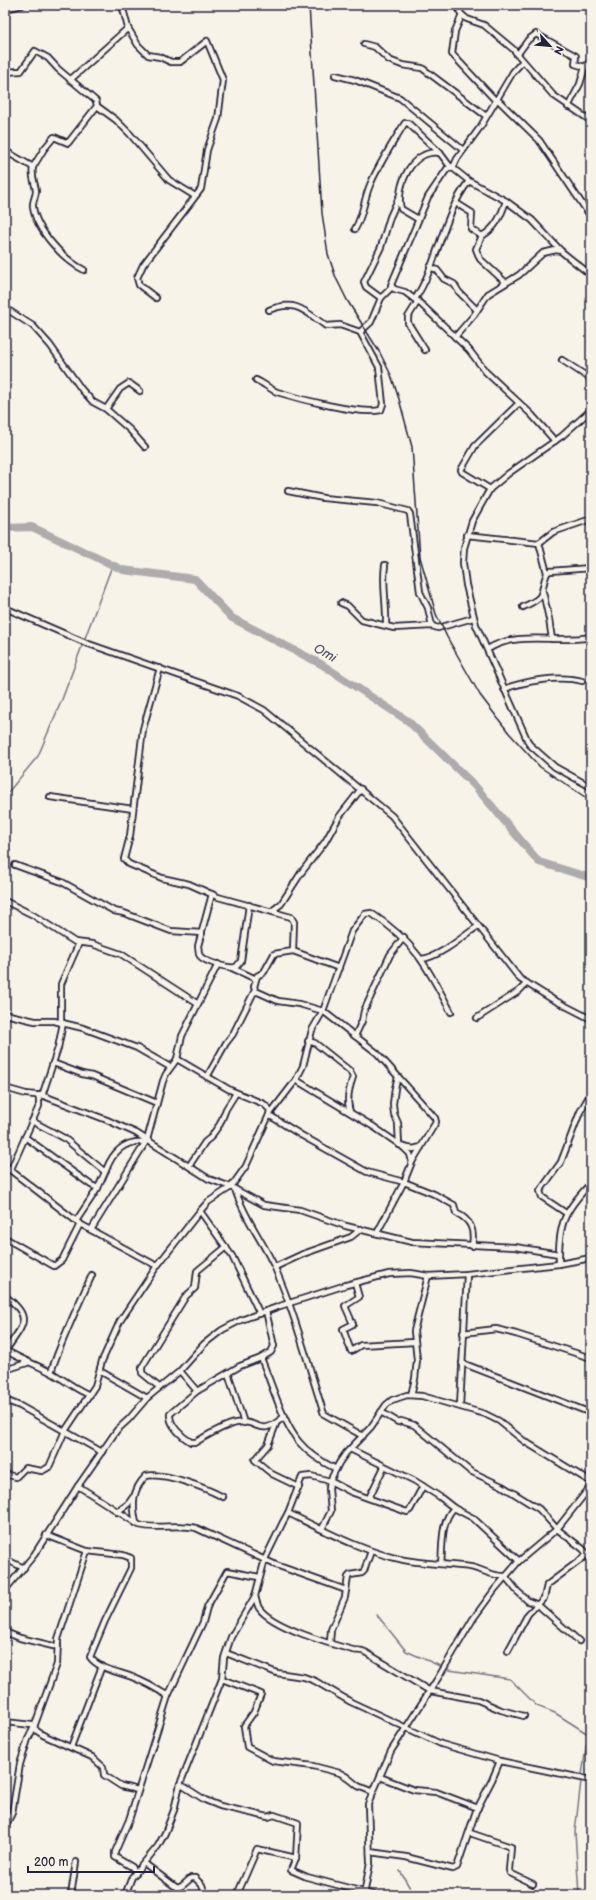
<svg xmlns="http://www.w3.org/2000/svg" width="596" height="1900" font-family="'Balsamiq Sans',sans-serif">
	<style>
		.lines { fill: none; stroke-linecap: round; stroke-linejoin: round }
		.stream { stroke: #76747f; stroke-width: 1.5 }
		.river { stroke: #aeabad; stroke-width: 8 }
		.minor-casing { stroke: #22223b; stroke-width: 8 }
		.minor { stroke: #f7f3e8; stroke-width: 4.5 }
		.rail { stroke: #22223b; stroke-width: 1.5 }
		.labels { text-anchor: middle; dominant-baseline: central; stroke-width: 4; stroke-linejoin: round; paint-order: stroke }
		.water-label { font-size: 13px; font-style: italic; fill: #535263; stroke: #f7f3e8 }
	</style>
	<rect width="100%" height="100%" fill="#f7f3e8"/>
	<filter id="ink" filterUnits="userSpaceOnUse"><feTurbulence type="fractalNoise" baseFrequency=".025" numOctaves="2"/><feDisplacementMap in="SourceGraphic" scale="8" xChannelSelector="R" yChannelSelector="G"/><feConvolveMatrix kernelMatrix="1 2 1 2 8 2 1 2 1" color-interpolation-filters="sRGB"/></filter>
	<g filter="url(#ink)">
		<g class="lines">
			<g class="stream">
				<polyline points="5,796 38,756 61,702 112,566"/>
				<polyline points="377,1615 406,1651 449,1670 510,1679 537,1706 555,1713 588,1734"/>
				<polyline points="582,1775 588,1734 591,1731"/>
				<polyline points="400,1871 414,1895"/>
				<polyline points="579,1895 575,1832 581,1781"/>
			</g>
			<polyline class="river" points="5,528 32,527 123,570 195,579 232,618 321,664 408,721 475,786 539,862 591,878"/>
			<defs>
				<g id="minor">
					<polyline points="457,5 461,14 467,19 484,25 513,49 553,95 591,121"/>
					<polyline points="5,7 5,9 22,5"/>
					<polyline points="462,15 455,31 452,54 496,101"/>
					<polyline points="128,28 138,45 148,55 160,57 171,62 180,62 207,41 223,80 218,119 207,150 201,189 143,265 137,278 139,285 156,298"/>
					<polyline points="364,44 375,47 389,60 402,65 422,68 486,116"/>
					<polyline points="517,55 528,40 536,34 576,56 575,64 585,67 591,60"/>
					<polyline points="522,62 513,72 481,126 457,159 453,168 447,169 428,197 391,285 394,289 405,292 422,305 469,350 486,372 531,414 555,441"/>
					<polyline points="5,72 21,71 35,51 48,58 58,69 96,101 97,106 68,143 54,137 44,149 33,167 7,152 5,154"/>
					<polyline points="335,75 355,80 400,98 463,150"/>
					<polyline points="70,80 128,28 122,5"/>
					<polyline points="497,99 539,140 591,217"/>
					<polyline points="97,106 116,120 130,134 169,180 195,196"/>
					<polyline points="568,107 580,84 585,67"/>
					<path d="M33 167C31 177 35 182 36 191 36 196 32 202 33 207 36 230 64 260 84 270"/>
					<polyline points="456,203 472,213 471,229 482,236 476,249 480,259 505,282"/>
					<path d="M418 219 401 209C395 187 412 148 440 153"/>
					<path d="M355 229C363 216 364 199 370 185 379 164 391 146 403 126L405 123H408L440 153 449 165 469 181 506 201 532 220 562 252 591 275"/>
					<path d="M482 236C496 228 501 216 506 201"/>
					<polyline points="430,267 437,270 444,279 454,284 459,292 477,310"/>
					<polyline points="381,298 366,287 364,282 381,247 390,217 400,195"/>
					<path d="M415 299C439 262 442 216 469 181"/>
					<polyline points="418,301 408,317 408,323 425,350"/>
					<polyline points="5,308 33,326 50,345 82,390 93,402 106,409 130,430 145,447"/>
					<path d="M269 310C296 299 305 311 326 326L340 325 360 332 371 322 381 298 392 287"/>
					<polyline points="455,337 474,315 488,294 519,275 543,253 556,250 561,251"/>
					<polyline points="562,360 591,379"/>
					<path d="M256 380C263 383 270 389 277 392 300 399 359 415 381 410L383 404 379 367 360 332"/>
					<polyline points="106,409 120,389 129,383 140,391"/>
					<polyline points="591,410 562,436 509,473 490,489 472,521 464,548 463,563 466,585 476,625 529,744 555,767 591,787"/>
					<polyline points="490,489 462,472 461,470 475,446 519,403"/>
					<polyline points="288,491 323,498 377,503 408,511 410,514 420,592 428,608 432,626"/>
					<polyline points="467,535 539,543 553,532 591,519"/>
					<polyline points="539,543 547,573"/>
					<path d="M385 565C382 585 387 605 386 625"/>
					<polyline points="543,592 549,619 552,639"/>
					<polyline points="341,603 348,606 362,620 394,628 432,626 438,628 473,618"/>
					<path d="M523 607C549 595 538 595 547 573L550 571 591 568"/>
					<polyline points="5,608 86,643 238,696 264,710 392,816 520,979 552,999 591,1019"/>
					<path d="M488 649C518 630 558 644 591 637"/>
					<polyline points="160,668 143,729 130,836 124,859 129,864 162,878 189,884 218,897 291,917 294,922 293,951 339,968"/>
					<path d="M504 689C525 681 560 675 582 681"/>
					<polyline points="50,797 133,809"/>
					<polyline points="15,865 62,882 114,911 124,913 171,931 202,933"/>
					<path d="M212 894 198 946C199 950 198 953 200 956 205 962 229 969 236 967L241 961 249 905"/>
					<polyline points="5,901 33,915 75,942 92,944 121,954 198,1004"/>
					<polyline points="272,911 281,904 301,873 325,842 339,817 361,789"/>
					<path d="M421 959C438 958 464 936 478 926"/>
					<polyline points="232,968 256,979"/>
					<polyline points="256,992 254,987 257,976 264,972 274,954 293,951"/>
					<polyline points="5,1014 35,1021 54,1021 83,1028 137,1048 170,1067"/>
					<polyline points="477,1018 519,991 527,983"/>
					<polyline points="61,1023 61,984 79,943"/>
					<polyline points="355,1036 362,1021 364,1011 390,955 404,937"/>
					<path d="M308 1041 315 1043 350 1071 353 1077C349 1089 346 1099 350 1112"/>
					<path d="M177 1059 230 1090 264 1104 270 1110 269 1115 301 1135 367 1172 404 1182 434 1194 454 1205 456 1213C471 1220 475 1230 472 1246"/>
					<polyline points="53,1063 82,1074 92,1076 157,1103"/>
					<polyline points="207,1077 226,1043 233,1034 254,992 258,992 278,1001 299,1004 323,1011 377,1053 435,1118 436,1122 412,1162 404,1182 377,1233"/>
					<polyline points="398,1077 395,1088 393,1104 394,1114 398,1123 399,1145"/>
					<polyline points="296,1080 374,1127 403,1147 410,1154 412,1162"/>
					<polyline points="5,1088 26,1094 44,1096 107,1120 136,1133 209,1179 231,1187 264,1205 300,1210 346,1226 412,1242 515,1247 559,1254"/>
					<polyline points="42,1096 58,1048 63,1023"/>
					<path d="M32 1121 64 1138 104 1171 106 1170C113 1152 124 1140 145 1142"/>
					<polyline points="25,1137 91,1185 98,1188"/>
					<polyline points="403,1147 413,1149 421,1147"/>
					<polyline points="5,1166 80,1224 157,1266"/>
					<polyline points="189,1166 205,1142 210,1138 220,1124 226,1109 236,1093"/>
					<polyline points="11,1169 39,1106 39,1095"/>
					<path d="M235 1189C244 1218 263 1241 275 1268 296 1316 308 1365 324 1414L363 1436"/>
					<polyline points="200,1211 232,1256 260,1314"/>
					<polyline points="566,1213 542,1197 540,1191 561,1162 580,1112 591,1093"/>
					<polyline points="76,1221 98,1188 106,1170"/>
					<polyline points="91,1230 147,1140 163,1081 166,1074 177,1059 182,1036 218,964"/>
					<polyline points="5,1238 54,1266 62,1260 80,1224"/>
					<path d="M559 1264C558 1224 564 1211 591 1183"/>
					<polyline points="275,1267 303,1254 351,1237 361,1229"/>
					<polyline points="355,1283 359,1297 345,1306 353,1324 343,1329 351,1351 361,1345 415,1342"/>
					<path d="M5 1296C34 1318 23 1325 6 1350"/>
					<path d="M266 1311 274 1346 271 1352 261 1358 240 1366 197 1391 170 1414C169 1425 182 1437 191 1442H196C208 1435 222 1426 236 1423 260 1418 257 1440 285 1416"/>
					<polyline points="463,1333 496,1329 516,1334 591,1358"/>
					<path d="M5 1350C20 1359 37 1365 52 1373 65 1380 76 1390 90 1395"/>
					<path d="M261 1358C271 1382 283 1423 299 1442 309 1454 322 1462 336 1469"/>
					<polyline points="462,1363 591,1413"/>
					<polyline points="5,1370 27,1363"/>
					<polyline points="100,1371 147,1398"/>
					<polyline points="180,1371 197,1391"/>
					<path d="M51 1372C62 1339 77 1307 92 1275"/>
					<polyline points="228,1373 244,1423"/>
					<polyline points="159,1387 142,1373 142,1367 186,1296 195,1288 197,1271 226,1247"/>
					<polyline points="411,1395 415,1379 417,1360 414,1331 428,1276"/>
					<polyline points="5,1400 20,1406 102,1452"/>
					<polyline points="460,1406 467,1274"/>
					<polyline points="381,1412 398,1422 401,1421 414,1425 470,1471 502,1486 539,1509 557,1529 583,1549 591,1559"/>
					<polyline points="276,1424 268,1445 255,1460 272,1474 299,1487"/>
					<polyline points="350,1449 415,1481 440,1497 454,1508 473,1518 519,1561"/>
					<path d="M5 1474 16 1477 25 1468 42 1471 49 1467 65 1431 95 1386 102 1361 120 1321 130 1306 157 1266 200 1211 208 1202 231 1187 246 1166 269 1115 296 1080 303 1066 312 1030 323 1011 352 931 365 914 371 913C415 942 427 966 451 1012"/>
					<path d="M78 1486 139 1525C158 1530 177 1523 196 1528L276 1565 346 1590"/>
					<polyline points="369,1498 384,1467"/>
					<polyline points="117,1512 128,1504 133,1497"/>
					<path d="M288 1513C325 1531 363 1552 404 1560 426 1564 448 1564 470 1567 482 1569 493 1577 505 1576L517 1591 528 1601 538 1605 579 1641"/>
					<path d="M136 1523C132 1504 132 1490 146 1476 165 1472 206 1488 223 1497"/>
					<polyline points="322,1529 331,1511 329,1489 330,1481 339,1463 346,1453 371,1427 386,1405 392,1400 407,1395 422,1396 485,1414 499,1421 524,1441 591,1482"/>
					<path d="M46 1535 87 1551 123 1555 131 1558V1568L105 1621 90 1657C98 1669 120 1672 132 1677 145 1682 157 1689 168 1696"/>
					<polyline points="5,1559 24,1568"/>
					<path d="M441 1564C443 1546 440 1522 454 1508"/>
					<polyline points="5,1590 34,1555 78,1486 117,1430 129,1419 147,1398 180,1371 204,1344 222,1330 241,1320 280,1306 346,1285 389,1274 411,1273 428,1276 467,1274 559,1264 591,1258"/>
					<path d="M255 1596C256 1600 257 1604 259 1608 272 1627 330 1644 353 1650 357 1651 361 1650 365 1652L430 1691 478 1700 501 1710 524 1716"/>
					<polyline points="5,1632 20,1638 53,1646 58,1646"/>
					<polyline points="330,1642 331,1630 345,1597 348,1577 350,1575 362,1573 364,1571 371,1551"/>
					<polyline points="508,1651 528,1614 544,1598 547,1585 587,1555"/>
					<polyline points="226,1653 277,1673 304,1677 315,1681 351,1702 441,1744 500,1761 591,1780"/>
					<polyline points="222,1679 261,1694 254,1712 244,1726 247,1747 273,1761 313,1766 340,1773 347,1777 358,1786 373,1792"/>
					<polyline points="5,1722 32,1725 37,1731 43,1735 92,1757 103,1767 104,1775 121,1786 138,1790"/>
					<polyline points="71,1747 102,1666"/>
					<polyline points="380,1777 414,1790 436,1792 478,1808"/>
					<polyline points="180,1784 205,1800 220,1806 268,1817 274,1815 298,1823 296,1858 291,1870 307,1877 375,1895"/>
					<polyline points="5,1827 12,1813 20,1764 28,1739 34,1727 57,1664 58,1639 87,1551"/>
					<polyline points="470,1833 511,1847 509,1870 510,1873 533,1884"/>
					<polyline points="370,1852 406,1857 453,1869 457,1867 476,1811 492,1780 500,1761"/>
					<polyline points="144,1863 177,1888 182,1886 191,1878 195,1878 202,1885 205,1895"/>
					<polyline points="136,1873 132,1867 115,1857 115,1852 129,1820 168,1696 203,1622 207,1607 227,1571 259,1577"/>
					<polyline points="71,1895 76,1862"/>
					<polyline points="125,1895 132,1877 158,1846 165,1833 174,1810 180,1784 222,1679 224,1658 231,1637 255,1596 265,1559 283,1522 288,1513 302,1477 311,1476 330,1481 351,1492 407,1512 410,1510 423,1486"/>
					<polyline points="237,1895 257,1849 296,1858"/>
					<polyline points="364,1895 370,1863 368,1804 391,1751 438,1678 473,1619 495,1589 519,1561 557,1529 591,1486"/>
				</g>
			</defs>
			<use href="#minor" class="minor-casing"/>
			<use href="#minor" class="minor"/>
			<polyline class="rail" points="309,5 322,213 328,254 336,278 347,300 380,353 391,375 399,399 412,447 420,557 436,614 447,637 480,695 509,733 540,767 591,801"/>
		</g>
	</g>
	<g class="labels">
		<g class="water-label">
			<text transform="translate(325 653) rotate(30)">Omi</text>
		</g>
	</g>
	<rect width="596" height="1900" fill="none" stroke="#f7f3e8" stroke-width="20"/>
	<rect x="10" y="10" width="576" height="1880" fill="none" stroke="#22223b" stroke-width="1.5" filter="url(#ink)"/>
	<g transform="translate(550 46) rotate(117)" stroke="#f7f3e8" stroke-width="3" paint-order="stroke">
	<path d="M0-3L7 15L0 10L-7 15Z" fill="#22223b"/>
	<text y="-6" font-size="11" font-weight="bold" text-anchor="middle" fill="#22223b">N</text>
	</g>
	<path d="M28 1866v6h126v-6" fill="none" stroke="#22223b" stroke-width="2"/>
	<text x="34" y="1866" font-size="12" fill="#22223b" stroke="#f7f3e8" stroke-width="3" paint-order="stroke">200 m</text>
</svg>
